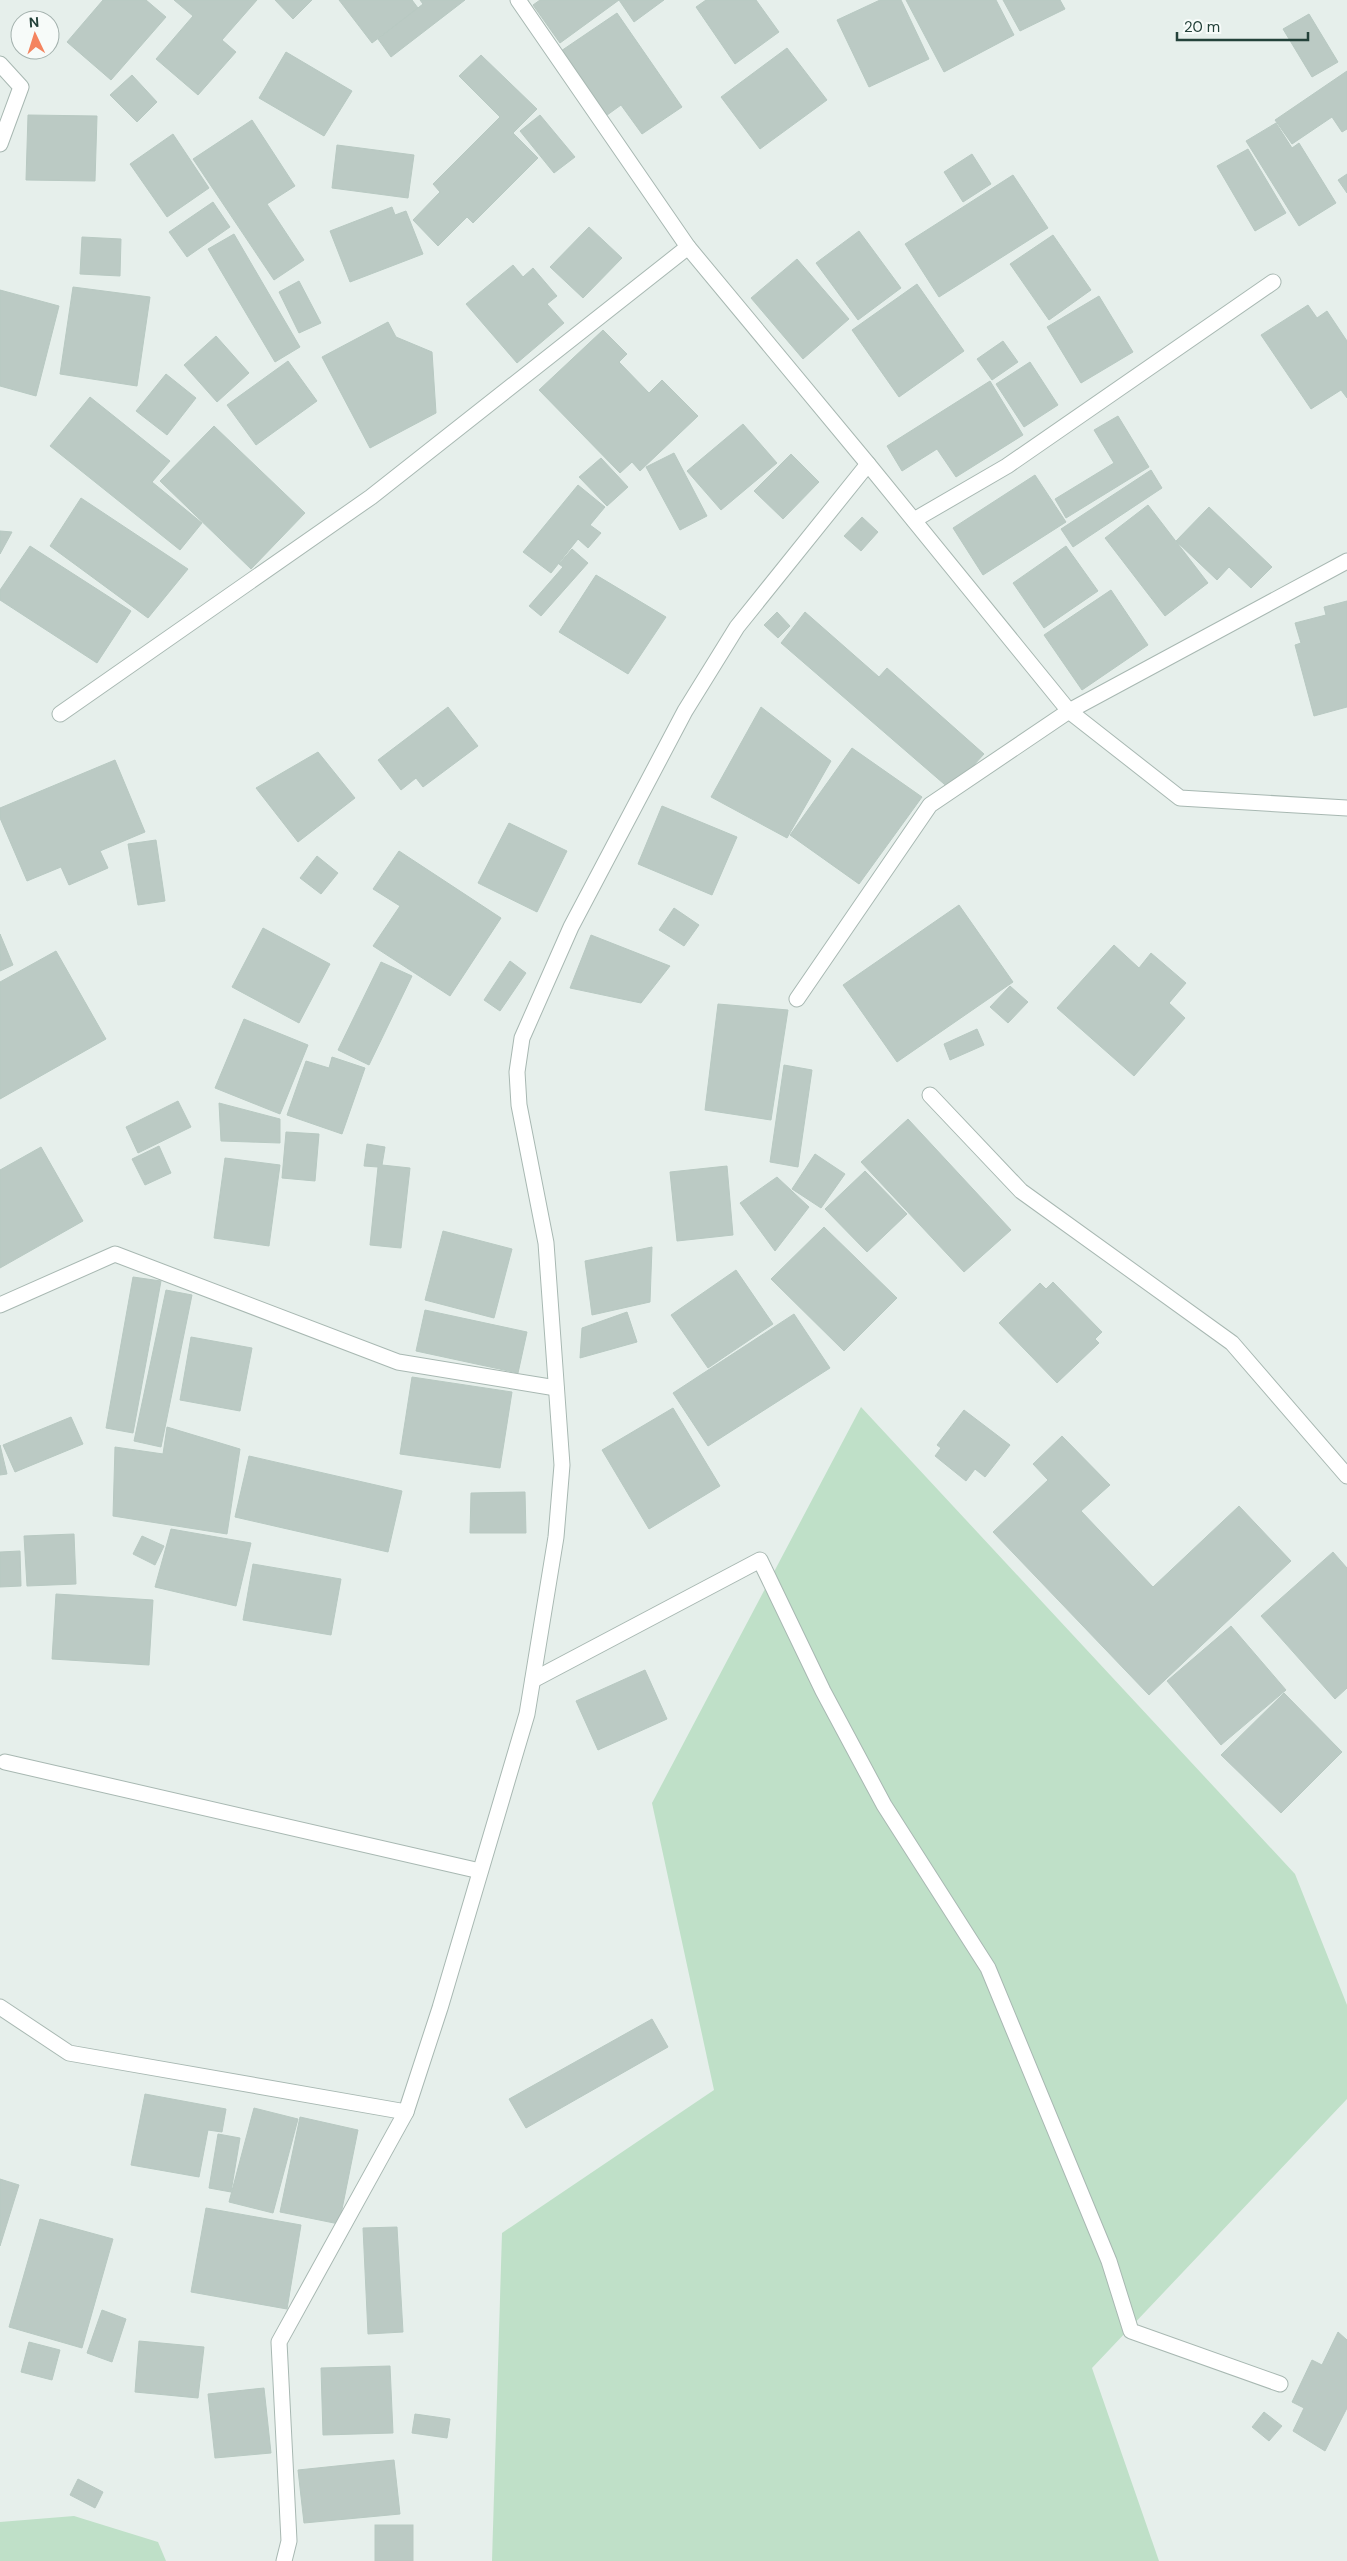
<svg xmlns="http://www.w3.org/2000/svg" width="1347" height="2561" font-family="'DM Sans',sans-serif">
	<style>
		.green { fill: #bfe0c8 }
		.building { fill: #bbcac4; stroke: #b8c9c2 }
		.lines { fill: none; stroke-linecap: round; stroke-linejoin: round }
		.minor-casing { stroke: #a8b8b2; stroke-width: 17 }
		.minor { stroke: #fff; stroke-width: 15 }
	</style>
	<rect width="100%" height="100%" fill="#e6efeb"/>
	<g class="green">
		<polygon points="861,1407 1295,1874 1347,2005 1347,2099 1092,2368 1159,2561 492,2561 502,2233 714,2090 652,1803"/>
		<polygon points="74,2516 158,2542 166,2561 0,2561 0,2522"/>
	</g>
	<g class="building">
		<polygon points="103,0 146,0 166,17 111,80 67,42"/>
		<polygon points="174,0 257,0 222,40 236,52 198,95 156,59 193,16"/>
		<polygon points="275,0 312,0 293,19"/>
		<polygon points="339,0 412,0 418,8 372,43"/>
		<polygon points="420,0 465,0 391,57 378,39 423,4"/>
		<polygon points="540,0 664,0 634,22 619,0 560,43 533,5"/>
		<polygon points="706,0 756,0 779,32 735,64 696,7"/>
		<polygon points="880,0 901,0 929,59 869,87 837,20"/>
		<polygon points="906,0 996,0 1014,35 944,72"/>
		<polygon points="1003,0 1060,0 1065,9 1020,31"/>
		<polygon points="617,13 682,107 642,134 621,105 603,118 558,53"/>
		<polygon points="1309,14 1338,62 1312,77 1283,29"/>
		<polygon points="787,48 827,100 760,149 721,97"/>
		<polygon points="286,52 352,91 324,136 259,98"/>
		<polygon points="481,55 537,109 513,133 538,158 473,223 467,217 438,246 413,220 440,192 433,184 500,117 459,76"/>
		<polygon points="1347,71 1347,129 1342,132 1332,117 1292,144 1275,120"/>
		<polygon points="132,75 157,102 137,122 110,95"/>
		<polygon points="28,115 97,116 95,181 26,180"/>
		<polygon points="540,115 575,157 554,173 520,131"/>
		<polygon points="252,120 295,186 267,204 304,260 274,280 193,159"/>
		<polygon points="1276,123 1292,148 1299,143 1336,203 1299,226 1246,141"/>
		<polygon points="173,134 209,188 167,217 130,164"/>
		<polygon points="337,145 414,155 408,198 332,188"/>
		<polygon points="1248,149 1286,213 1255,231 1217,166"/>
		<polygon points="972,154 991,184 963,202 944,172"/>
		<polygon points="1347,174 1347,193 1338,180"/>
		<polygon points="1013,175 1048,228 939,297 905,244"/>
		<polygon points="213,202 230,227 187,257 169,232"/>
		<polygon points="392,207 395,215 406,211 423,254 350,282 330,231"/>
		<polygon points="589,227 622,258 583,298 550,267"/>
		<polygon points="859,231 901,288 858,320 816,263"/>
		<polygon points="234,234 300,347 275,362 208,249"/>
		<polygon points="1053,235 1091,290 1049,320 1010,264"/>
		<polygon points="82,237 121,239 120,276 80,274"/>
		<polygon points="797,259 849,319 803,359 751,298"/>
		<polygon points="513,265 523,277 533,268 557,296 547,304 564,323 517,363 466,304"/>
		<polygon points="299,281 321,323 299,333 279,292"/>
		<polygon points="917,284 964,351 899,397 852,330"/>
		<polygon points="73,287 150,297 137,386 60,374"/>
		<polygon points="0,290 59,306 36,396 0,386"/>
		<polygon points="1099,296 1133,352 1081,383 1047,327"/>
		<polygon points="1308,305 1317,318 1327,311 1347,341 1347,398 1341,390 1311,409 1261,335"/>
		<polygon points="388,322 396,337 432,352 436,413 370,448 322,357"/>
		<polygon points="603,330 627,354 619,362 649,393 662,380 698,416 640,471 632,462 620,473 539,390"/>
		<polygon points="216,336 249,373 217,402 184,365"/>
		<polygon points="1003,341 1018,362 992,380 977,359"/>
		<polygon points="288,361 317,401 256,445 227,405"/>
		<polygon points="1030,362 1058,405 1024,427 996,384"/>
		<polygon points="166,374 196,398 167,435 136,411"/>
		<polygon points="990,381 1023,435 956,477 937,449 902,471 887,446"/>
		<polygon points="90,397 170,461 152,482 202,523 180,550 50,446"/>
		<polygon points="1118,416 1149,467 1066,518 1055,499 1114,463 1094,430"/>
		<polygon points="743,424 777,463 721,510 687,471"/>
		<polygon points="214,426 305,513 251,569 160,481"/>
		<polygon points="674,453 707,516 680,530 646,467"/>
		<polygon points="791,454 819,482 783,519 754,491"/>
		<polygon points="601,458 628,487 607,506 579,477"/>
		<polygon points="1151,470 1162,488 1073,547 1061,529"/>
		<polygon points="1035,475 1066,522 983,575 953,528"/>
		<polygon points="578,485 605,507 590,525 601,533 588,548 578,539 551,573 523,552"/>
		<polygon points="81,498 188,569 148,618 50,546"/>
		<polygon points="1148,505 1208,583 1165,616 1105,538"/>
		<polygon points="1209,507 1272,567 1251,588 1229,567 1217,580 1176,541"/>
		<polygon points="862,517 878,532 861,551 844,536"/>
		<polygon points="0,531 12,532 0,554"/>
		<polygon points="30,546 131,611 97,663 0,600 0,590"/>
		<polygon points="1066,546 1098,591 1044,628 1013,583"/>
		<polygon points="572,549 588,563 541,616 529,606 563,567 559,564"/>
		<polygon points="596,575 666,617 628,674 559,632"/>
		<polygon points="1111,590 1148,645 1082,690 1044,635"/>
		<polygon points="1347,601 1347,707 1314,716 1295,645 1301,643 1295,623 1326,615 1324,607"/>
		<polygon points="777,612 790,626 778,638 764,625"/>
		<polygon points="805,612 879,677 887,668 984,754 951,790 781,643"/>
		<polygon points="448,707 478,746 423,787 416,778 401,790 378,760"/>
		<polygon points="761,707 831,761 787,838 711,797"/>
		<polygon points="852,748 922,797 859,884 790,835"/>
		<polygon points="318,752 355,798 298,842 256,788"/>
		<polygon points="115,760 145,832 100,851 108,868 69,885 61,867 27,881 0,818 0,808"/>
		<polygon points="662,806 737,837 712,895 638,864"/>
		<polygon points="509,823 567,851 537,912 478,883"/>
		<polygon points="156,840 165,901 138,905 128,844"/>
		<polygon points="399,851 501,918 450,996 373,946 400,906 373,889"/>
		<polygon points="317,856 338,873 321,894 300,878"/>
		<polygon points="959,905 1013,982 897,1062 843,985"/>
		<polygon points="674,908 699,925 684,946 659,930"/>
		<polygon points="263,928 330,964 299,1023 232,987"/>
		<polygon points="0,934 13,965 0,971"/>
		<polygon points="591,935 670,966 641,1003 570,988"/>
		<polygon points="1114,945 1139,968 1151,953 1186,983 1169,1003 1185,1018 1134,1076 1057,1008"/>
		<polygon points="56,951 106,1039 0,1099 0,982"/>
		<polygon points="510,961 526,973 500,1011 484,1000"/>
		<polygon points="381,962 412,976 369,1065 338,1050"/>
		<polygon points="1010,986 1028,1002 1008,1023 990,1007"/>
		<polygon points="718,1004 788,1010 771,1120 705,1110"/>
		<polygon points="244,1019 308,1045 280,1114 215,1088"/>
		<polygon points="977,1029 984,1045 950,1060 944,1044"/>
		<polygon points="332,1057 365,1068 342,1134 287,1115 306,1061 329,1068"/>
		<polygon points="784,1065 812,1070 798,1167 770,1162"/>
		<polygon points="178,1101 191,1127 138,1153 126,1127"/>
		<polygon points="219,1103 280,1119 280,1143 221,1141"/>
		<polygon points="908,1119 1011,1230 964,1272 861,1162"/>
		<polygon points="286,1132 319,1134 315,1181 282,1178"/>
		<polygon points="367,1144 385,1147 382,1165 410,1168 401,1248 370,1245 378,1167 364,1166"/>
		<polygon points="159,1146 171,1173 145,1185 132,1159"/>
		<polygon points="41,1147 83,1221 0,1268 0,1170"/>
		<polygon points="815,1154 845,1174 821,1208 792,1189"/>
		<polygon points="225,1158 280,1165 269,1246 214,1238"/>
		<polygon points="727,1166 733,1235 677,1241 670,1172"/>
		<polygon points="865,1171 907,1214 867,1252 825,1209"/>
		<polygon points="777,1177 809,1207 775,1251 740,1203"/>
		<polygon points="824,1227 897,1298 844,1351 771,1279"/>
		<polygon points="443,1231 512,1249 494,1318 425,1300"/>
		<polygon points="652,1247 650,1302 592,1315 585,1261"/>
		<polygon points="736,1270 773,1324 708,1368 671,1315"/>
		<polygon points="133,1277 161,1281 133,1433 106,1428"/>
		<polygon points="1053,1282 1102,1332 1095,1339 1099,1343 1057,1383 999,1323 1040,1283 1046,1289"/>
		<polygon points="166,1290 192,1295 161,1447 134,1441"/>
		<polygon points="425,1310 527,1332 518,1373 416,1351"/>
		<polygon points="627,1312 637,1342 580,1358 582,1328"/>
		<polygon points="794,1314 830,1368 708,1446 673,1393"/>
		<polygon points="191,1337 252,1348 240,1411 180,1400"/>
		<polygon points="412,1377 512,1392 500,1468 400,1454"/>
		<polygon points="673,1408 720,1486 649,1529 602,1450"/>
		<polygon points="964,1410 1010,1445 985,1477 975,1469 966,1481 935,1456 941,1448 937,1445"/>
		<polygon points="71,1417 83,1444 15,1472 3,1445"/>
		<polygon points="167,1427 240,1449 227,1534 113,1516 115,1447 163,1454"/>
		<polygon points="1062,1436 1110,1485 1081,1511 1153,1587 1239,1506 1291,1561 1149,1695 993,1532 1048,1480 1033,1464"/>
		<polygon points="0,1445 7,1474 0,1475"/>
		<polygon points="249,1456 402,1491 388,1552 235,1517"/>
		<polygon points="525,1492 526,1533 470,1533 471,1493"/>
		<polygon points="171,1529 251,1543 236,1606 155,1587"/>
		<polygon points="74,1534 76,1584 27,1586 24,1536"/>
		<polygon points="142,1536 164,1546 155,1565 133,1554"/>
		<polygon points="20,1551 21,1586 0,1587 0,1552"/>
		<polygon points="1333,1552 1347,1568 1347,1688 1335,1699 1261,1616"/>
		<polygon points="253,1564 341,1579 331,1635 243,1620"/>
		<polygon points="56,1594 153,1600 149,1665 52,1659"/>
		<polygon points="1231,1626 1286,1690 1221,1745 1167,1681"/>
		<polygon points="645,1670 667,1719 598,1750 576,1701"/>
		<polygon points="1284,1693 1342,1752 1281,1813 1221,1755"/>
		<polygon points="652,2019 668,2047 526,2128 509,2099"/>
		<polygon points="145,2094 226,2109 222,2132 208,2130 199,2177 131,2165"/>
		<polygon points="254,2108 298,2119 273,2213 229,2202"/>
		<polygon points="300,2117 358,2130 339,2224 280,2212"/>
		<polygon points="218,2134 240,2138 231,2192 209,2188"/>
		<polygon points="0,2179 19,2185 0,2246"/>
		<polygon points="206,2208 301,2225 287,2309 191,2292"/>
		<polygon points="40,2219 113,2239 82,2348 9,2327"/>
		<polygon points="397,2227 403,2332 368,2334 363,2228"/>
		<polygon points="102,2310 126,2319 112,2362 87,2353"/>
		<polygon points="1338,2332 1347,2340 1347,2408 1325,2451 1293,2431 1304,2408 1292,2402 1312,2360 1322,2365"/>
		<polygon points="139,2341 204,2347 198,2398 135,2392"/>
		<polygon points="29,2342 60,2350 52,2380 21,2372"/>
		<polygon points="390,2366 393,2433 323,2435 321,2368"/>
		<polygon points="264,2388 271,2453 215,2458 208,2394"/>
		<polygon points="1264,2412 1282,2426 1269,2441 1252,2427"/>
		<polygon points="415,2414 450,2419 447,2438 412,2433"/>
		<polygon points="394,2460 400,2514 304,2523 298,2470"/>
		<polygon points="78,2479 103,2492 95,2508 70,2495"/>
		<rect x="375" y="2525" width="38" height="36"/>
	</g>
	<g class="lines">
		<defs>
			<g id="minor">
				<polyline points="518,0 688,247 868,464 1069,711 1180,798 1347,808"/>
				<polyline points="0,64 21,87 0,144"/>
				<polyline points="914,520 1007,466 1273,282"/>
				<polyline points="60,714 371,497 688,247"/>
				<polyline points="797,999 930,805 1069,711 1347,561"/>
				<polyline points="930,1095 1021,1191 1232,1343 1347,1476"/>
				<polyline points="0,1305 115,1254 398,1362 556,1388"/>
				<polyline points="533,1680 760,1560 823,1691 884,1805 988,1968 1109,2261 1131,2331 1280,2384"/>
				<polyline points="5,1762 480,1871"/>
				<polyline points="0,2007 69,2053 406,2112 440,2008 527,1714 556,1537 562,1465 546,1243 519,1105 517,1072 522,1038 571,927 685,711 737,627 868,464"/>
				<polyline points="284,2561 289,2541 279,2342 406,2112"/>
			</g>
		</defs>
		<use href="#minor" class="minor-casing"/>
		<use href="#minor" class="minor"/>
	</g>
	<g transform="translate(35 35) rotate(356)"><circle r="24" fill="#f7fbf9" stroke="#a3b1ad"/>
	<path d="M0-4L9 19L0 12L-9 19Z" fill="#f4845f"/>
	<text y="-8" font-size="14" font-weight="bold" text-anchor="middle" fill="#24423a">N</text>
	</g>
	<path d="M1177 32v8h131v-8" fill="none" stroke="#24423a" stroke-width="2.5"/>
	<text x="1184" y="32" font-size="15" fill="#24423a" stroke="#f7fbf9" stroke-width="4" paint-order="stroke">20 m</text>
</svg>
